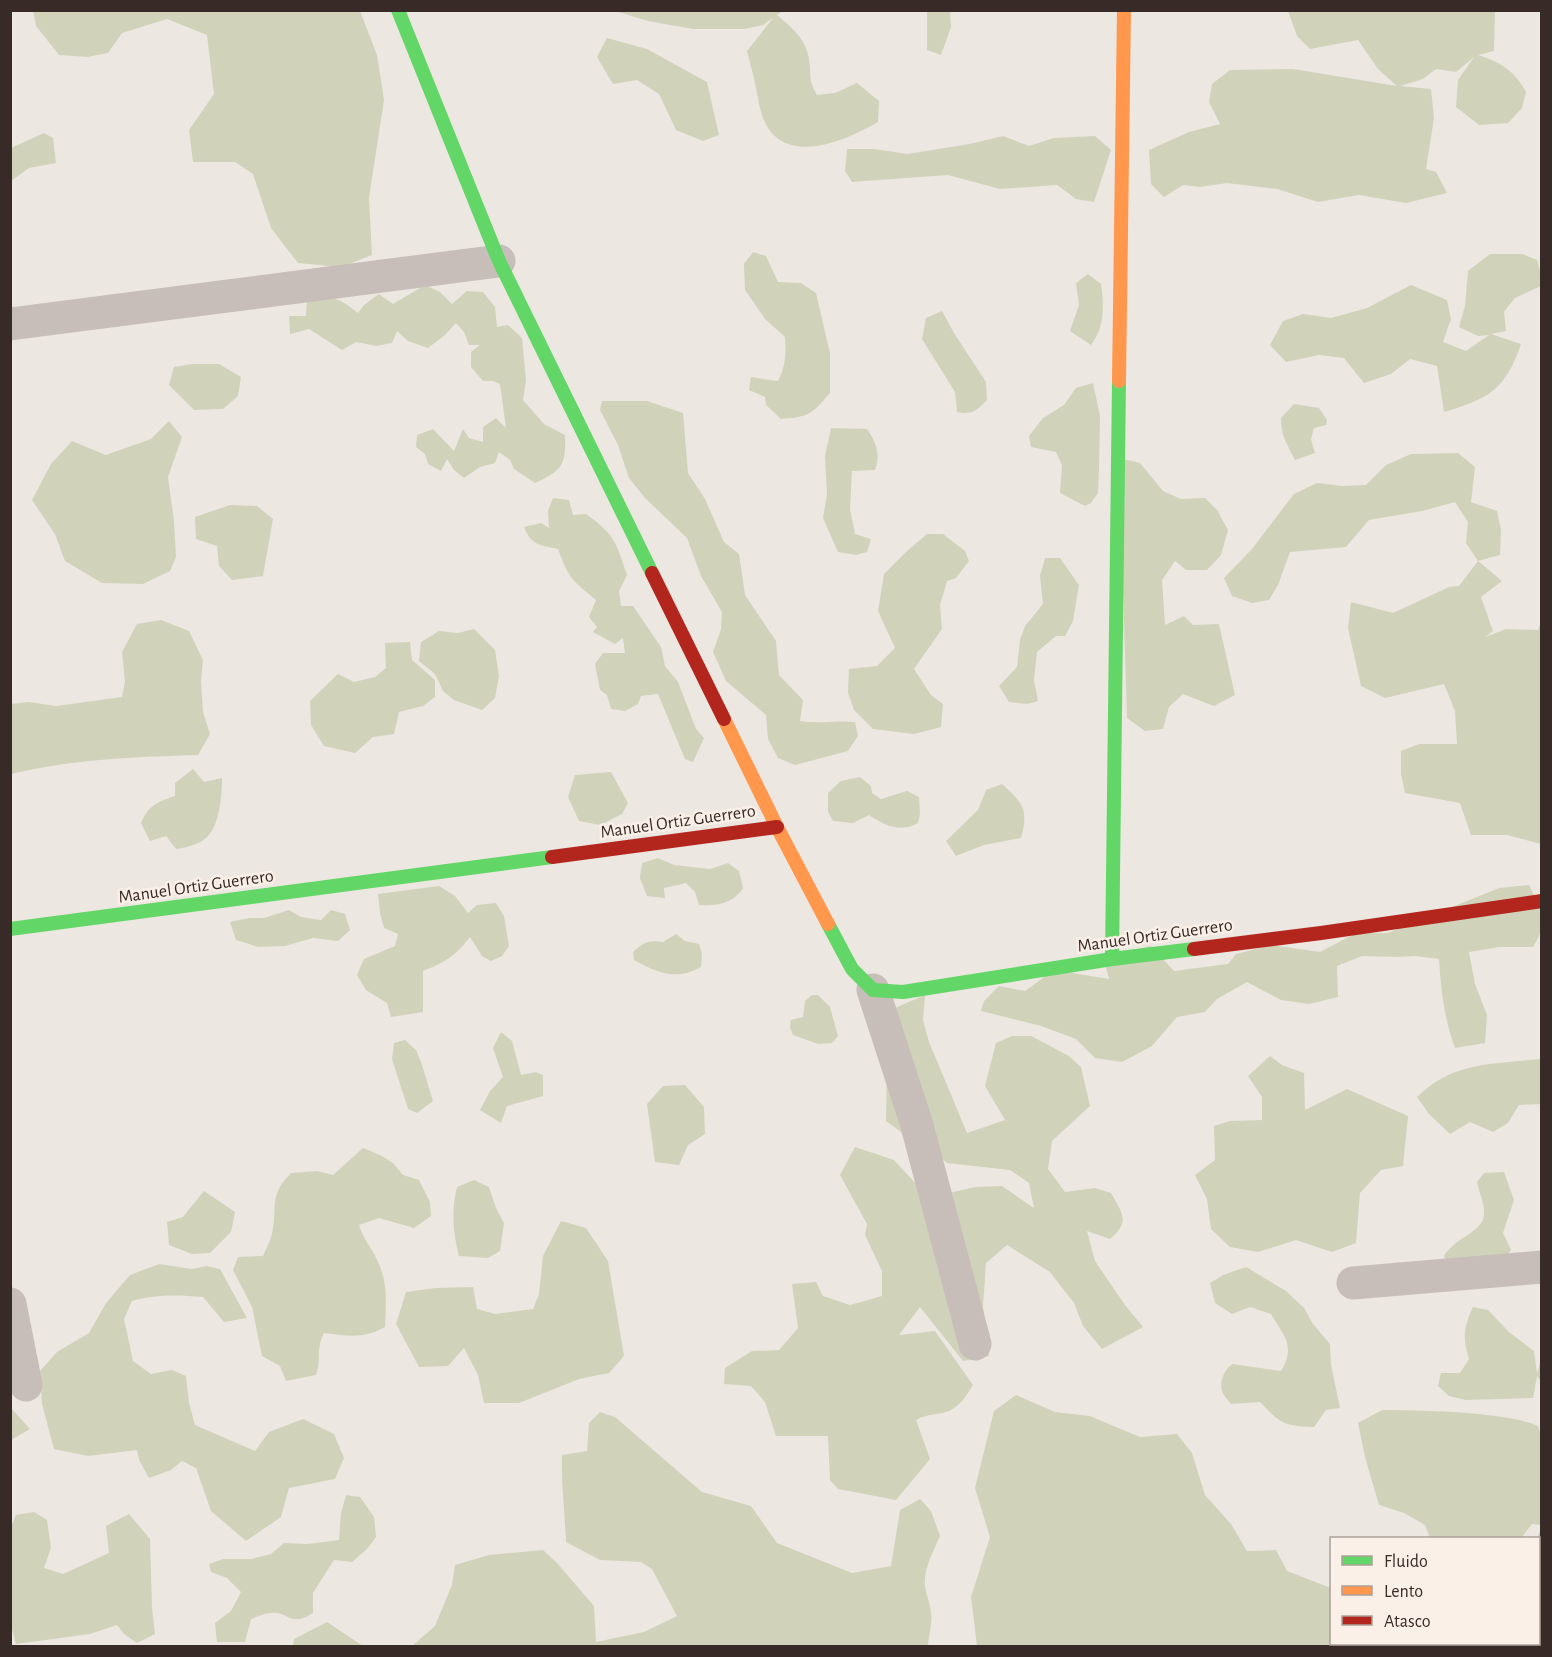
<svg xmlns="http://www.w3.org/2000/svg" width="1552" height="1657" font-family="'Alegreya Sans',sans-serif">
	<style>
		.green { fill: #d0d3ba }
		.lines { fill: none; stroke-linecap: round; stroke-linejoin: round }
		.street { stroke: #c7beb9; stroke-width: 33 }
		.fast { stroke: #63d668; stroke-width: 14 }
		.slow { stroke: #ff974d; stroke-width: 14 }
		.jam { stroke: #b3261e; stroke-width: 14 }
		.labels { text-anchor: middle; dominant-baseline: central; stroke-width: 5; stroke-linejoin: round; paint-order: stroke }
		.street-label { font-size: 18px; fill: #382b27; stroke: #fbf0e8 }
	</style>
	<rect width="100%" height="100%" fill="#ede7e1"/>
	<g class="green">
		<polygon points="33,11 360,11 377,55 384,100 369,198 372,255 341,267 298,263 271,228 253,174 235,162 193,162 189,130 214,94 207,35 167,19 122,33 108,53 87,57 59,55 36,26"/>
		<path d="M615 11H783L777 15C791 27 806 38 809 59 812 77 807 77 817 95L835 93 857 83 879 101 878 122C844 142 780 169 762 115 759 107 758 97 756 88 754 76 750 64 747 51L773 18 763 25 744 29H693L648 21Z"/>
		<polygon points="927,11 950,11 951,27 941,55 927,50"/>
		<path d="M1288 11H1495L1494 51 1478 55C1499 61 1516 72 1526 92L1522 108 1508 123 1479 125 1456 107 1458 80 1474 57 1456 72 1436 69 1423 79 1400 86 1431 89 1434 118 1426 169 1436 172 1447 193 1406 203 1359 195 1318 202 1277 189 1227 183 1200 187 1183 185 1164 197 1151 184 1149 150 1189 132 1220 124 1209 102 1212 84 1230 70 1293 69 1397 86 1378 69 1358 40 1310 49 1297 36Z"/>
		<polygon points="607,38 647,49 707,82 719,135 703,141 676,130 659,94 637,80 613,84 597,57"/>
		<polygon points="44,133 53,138 56,163 29,168 11,181 11,148"/>
		<polygon points="1003,136 1029,146 1054,138 1095,136 1111,150 1094,202 1076,199 1057,185 1000,189 948,175 852,182 845,171 847,149 874,149 907,154 970,144"/>
		<path d="M753 252 766 256 778 282 801 283 816 293 830 353V393C812 414 809 417 781 419L766 405 765 397 749 390 751 377 778 381C786 366 786 353 785 337L765 319 745 290 744 264Z"/>
		<path d="M1490 254H1522L1537 260 1541 275V286L1515 298 1504 312 1506 331 1491 334 1521 344C1505 390 1490 398 1444 412L1437 366 1410 359 1391 374 1364 383 1344 358 1319 355 1286 362 1270 345 1283 321 1303 314 1331 318 1367 308 1411 285 1447 300 1451 319 1443 342 1466 351 1489 335 1478 336 1459 327 1465 306 1468 271Z"/>
		<path d="M1088 274 1101 284C1104 305 1105 327 1091 345L1070 331 1079 305 1076 283Z"/>
		<path d="M425 285 440 292 452 304 467 291 483 292 495 307 497 327 508 325 522 338 526 380 523 400 544 424 565 435C566 465 563 470 535 483L514 469 510 460 499 452 495 463 480 467 464 478 454 470 447 459 441 471 428 464 425 454 416 447 417 435 433 429 454 451 463 429 469 438 483 442V427L496 418 506 428 500 384 493 381H483L471 367V352L480 345H469L464 332 456 323 445 335 428 348 408 341 397 331 392 343 376 346 356 342 342 350 309 329 290 334 289 316H306L307 298C333 295 337 297 358 313L364 305 379 294 393 304Z"/>
		<path d="M942 311 954 333 986 382 987 400C976 411 972 415 957 412L955 392 922 339 926 318Z"/>
		<polygon points="193,364 219,364 241,377 238,396 223,409 194,410 169,385 174,367"/>
		<polygon points="1093,383 1100,416 1099,469 1098,493 1091,503 1085,506 1060,493 1062,465 1056,452 1031,447 1029,436 1043,418 1064,405 1076,388"/>
		<path d="M602 401H647L683 413 688 473 705 499 724 542 739 554 745 595 776 641 779 675 803 700 800 721C819 724 836 720 855 722L858 736 848 751 795 765 778 758 768 739 766 715 726 681 713 652 721 629 722 612 701 576 687 538 645 498 629 478 618 445 600 410Z"/>
		<path d="M1294 404 1319 408 1327 420 1326 425 1314 428 1311 439 1315 453 1295 460C1287 443 1281 437 1281 418Z"/>
		<polygon points="169,421 182,437 168,477 174,521 176,557 170,571 143,584 102,583 65,561 55,534 32,500 51,464 72,441 106,455 151,439"/>
		<path d="M831 428 867 429C876 442 881 454 875 470L852 471 850 509 855 534 871 539 867 552 856 555 838 552 823 518 827 494 825 456Z"/>
		<polygon points="1458,453 1475,467 1471,502 1497,511 1501,530 1500,555 1478,561 1502,581 1481,597 1493,631 1485,637 1506,629 1538,630 1541,622 1541,844 1507,835 1471,835 1460,803 1405,793 1401,774 1401,751 1419,744 1457,744 1455,711 1444,684 1385,698 1361,686 1348,628 1351,602 1393,613 1449,587 1459,586 1478,561 1466,543 1468,522 1455,502 1422,511 1369,520 1346,547 1290,552 1278,585 1269,600 1252,603 1232,596 1224,578 1252,549 1294,494 1317,483 1342,486 1366,485 1386,465 1411,454"/>
		<polygon points="1119,458 1140,463 1163,491 1181,499 1205,498 1217,510 1228,530 1221,555 1207,570 1186,570 1175,561 1162,580 1165,625 1184,616 1193,625 1219,624 1235,695 1214,706 1183,694 1169,707 1163,729 1145,731 1127,718"/>
		<path d="M553 498 569 500 573 515 586 514C615 535 616 542 627 575L619 591 621 606H633L661 647 665 666 678 682 696 729 704 738 693 762 685 759 658 694 641 696 638 704 625 711 611 709 607 695 600 690 595 664 603 653H625L623 638 615 644 593 632 597 627 589 617 596 600C572 580 569 579 558 549 540 545 532 546 524 527L541 523 549 528 548 511Z"/>
		<polygon points="230,505 257,506 273,519 263,576 232,580 219,566 217,546 196,539 195,517"/>
		<polygon points="927,534 943,534 965,551 969,561 956,578 947,581 940,605 942,629 914,669 931,695 943,704 941,727 914,734 873,729 854,710 848,693 849,669 877,666 895,648 878,611 884,574 907,551"/>
		<polygon points="1045,558 1060,558 1079,585 1073,621 1065,636 1056,636 1037,652 1034,680 1038,701 1027,704 1009,702 999,686 1017,667 1020,640 1025,626 1043,604 1040,576"/>
		<path d="M161 620 189 631 203 660 201 681 203 712 210 734 198 755C135 757 72 759 11 774V704L29 702 56 706 122 697 125 682 122 652 137 624Z"/>
		<polygon points="474,629 495,650 499,676 495,698 482,710 454,700 443,691 435,674 419,661 421,642 439,631 458,633"/>
		<polygon points="410,642 412,660 435,680 435,697 423,706 399,712 394,734 373,737 355,753 324,746 311,725 310,701 338,674 354,682 375,677 386,668 385,643"/>
		<path d="M193 769 204 782 222 778C222 794 220 825 207 837 199 845 187 847 176 849L166 836 150 841 141 823C149 805 157 802 175 796V783Z"/>
		<polygon points="611,772 628,803 622,814 600,825 579,821 568,797 575,775"/>
		<path d="M860 777 871 786 872 793 881 799 907 791 919 797 920 814 918 823C900 833 886 826 869 815L853 823 833 821 828 812V793L841 781Z"/>
		<path d="M1002 784C1023 803 1029 810 1021 838L984 845 956 856 946 841 978 810 986 790Z"/>
		<path d="M658 858 674 865 710 869 728 863 739 871 743 888C733 904 716 906 699 905L695 892 686 883 664 888 665 898 647 896 640 878 642 863Z"/>
		<path d="M1529 885C1541 909 1549 922 1533 947H1499L1469 952 1475 984 1487 1015 1485 1043 1455 1048C1444 1018 1441 990 1439 959L1415 956 1395 957 1362 956 1337 966 1338 997 1309 1004 1281 1000 1247 982 1217 999 1205 1012 1177 1017 1152 1046 1122 1062 1095 1058 1076 1039 1041 1026 981 1011 984 1001 999 986 1025 991 1054 970 1109 979 1103 956 1151 946 1174 971 1228 964 1236 954 1272 945 1320 952 1356 933H1388L1499 888Z"/>
		<path d="M439 886 455 896 468 913 477 905 496 903 504 916 509 946 502 956 491 961 482 956 470 937C455 956 446 962 423 971V1012L391 1017 387 1003 366 990 357 975 364 959 395 946 398 934 384 928 380 913 378 894Z"/>
		<polygon points="289,910 301,917 321,920 331,910 345,914 350,930 338,941 313,938 285,946 258,947 236,940 230,922 249,918 264,918"/>
		<path d="M676 934 685 941 699 944 702 954 701 967C676 981 658 973 634 960L633 952C644 942 649 940 663 942Z"/>
		<polygon points="812,995 818,995 830,1007 838,1036 832,1043 818,1044 793,1035 790,1027 791,1020 803,1017 805,1001"/>
		<path d="M925 995 923 1020 929 1042 967 1133 1005 1120 985 1086 996 1043 1012 1036H1031L1069 1056 1081 1067 1090 1106 1052 1141 1048 1169 1065 1192 1095 1188 1111 1193C1122 1213 1131 1221 1110 1239L1087 1231 1095 1261 1125 1305 1143 1327 1102 1349 1083 1326 1074 1303 1050 1272 1007 1245 986 1263 983 1307 989 1356 963 1361 920 1307 899 1335 935 1331 973 1385C967 1395 960 1406 949 1411 938 1415 926 1414 916 1420L930 1459 896 1500 838 1489 830 1480 828 1436H776L765 1402 751 1386 724 1384 725 1368 752 1351 779 1350 798 1328 792 1284 816 1282 823 1296 850 1305 882 1296V1271L865 1235 867 1224 840 1175 855 1147 894 1160 917 1185 937 1196 975 1187 1002 1186 1034 1208 1029 1183 1010 1170 947 1163 932 1149 912 1140 886 1121 888 1011Z"/>
		<polygon points="501,1032 512,1041 521,1075 536,1072 543,1075 543,1096 507,1106 501,1123 480,1110 490,1091 503,1077 493,1048"/>
		<polygon points="405,1040 416,1050 421,1062 433,1101 417,1113 408,1109 392,1059 394,1043"/>
		<polygon points="1270,1056 1282,1065 1304,1073 1305,1110 1347,1089 1408,1116 1403,1166 1381,1170 1360,1193 1356,1243 1332,1252 1296,1240 1258,1252 1230,1247 1211,1229 1207,1199 1195,1175 1215,1160 1214,1126 1230,1121 1262,1120 1262,1097 1248,1076"/>
		<path d="M1541 1059V1104L1519 1105 1508 1123 1493 1132 1470 1122 1450 1134 1429 1114 1417 1097C1453 1061 1495 1064 1541 1059Z"/>
		<polygon points="685,1085 704,1107 705,1134 688,1145 679,1165 655,1162 647,1104 663,1086"/>
		<path d="M363 1148 380 1155 393 1163 403 1175 419 1180 430 1202 431 1216 414 1228 379 1218 359 1225C364 1241 372 1248 378 1262 388 1282 386 1305 385 1327 363 1339 348 1336 324 1333 315 1351 322 1359 316 1375L286 1381 280 1366 262 1356 252 1307 233 1270 238 1257 263 1256C266 1249 270 1241 272 1234 278 1206 268 1196 291 1173L317 1171 333 1175Z"/>
		<path d="M1504 1172 1514 1200 1503 1233 1511 1250 1503 1262 1447 1265 1444 1256C1455 1237 1482 1233 1484 1215 1485 1205 1479 1192 1477 1182L1484 1173Z"/>
		<path d="M474 1180 489 1187 496 1208 504 1223 500 1251 488 1258 459 1256C453 1232 451 1211 457 1187Z"/>
		<polygon points="204,1191 235,1212 231,1232 210,1253 192,1254 169,1245 167,1222 183,1217"/>
		<polygon points="561,1221 586,1228 608,1261 624,1356 609,1373 579,1379 519,1403 484,1403 478,1375 464,1348 448,1366 419,1367 396,1324 406,1292 436,1288 473,1287 477,1309 495,1314 533,1309 539,1294 543,1256"/>
		<path d="M159 1264 192 1269 207 1266 220 1269 247 1318 224 1322 203 1297C178 1295 156 1294 132 1301L124 1319 133 1361 151 1374 172 1370 186 1376 189 1403 195 1425 255 1451 269 1432 303 1419 334 1434 344 1458 335 1479 289 1488 281 1517 246 1541 211 1511 196 1468 182 1461 171 1470 149 1478 139 1460 137 1450 88 1456 54 1449 42 1404 40 1371 57 1352 89 1333 106 1303 130 1275Z"/>
		<path d="M1246 1267 1286 1291 1304 1308 1313 1324 1330 1344 1331 1365 1340 1408 1326 1410 1314 1427C1284 1426 1281 1424 1260 1402L1231 1404C1228 1400 1223 1395 1222 1391 1219 1381 1225 1368 1233 1364L1281 1371C1296 1346 1284 1336 1271 1314L1250 1307 1232 1314 1215 1303 1210 1283 1223 1275Z"/>
		<path d="M1473 1307 1488 1310 1509 1332 1534 1351 1537 1374 1541 1359V1381L1537 1376 1533 1398 1466 1400 1449 1396 1438 1386 1441 1373H1460L1469 1359C1462 1337 1464 1327 1473 1307Z"/>
		<polygon points="1016,1395 1055,1412 1090,1416 1140,1437 1177,1434 1192,1453 1205,1495 1231,1524 1247,1551 1276,1550 1287,1571 1331,1588 1332,1644 1538,1644 1537,1538 1541,1528 1541,1646 977,1646 971,1597 990,1537 975,1488 994,1411"/>
		<polygon points="11,1408 30,1429 11,1440 10,1440"/>
		<path d="M1382 1410C1415 1410 1447 1411 1479 1414 1500 1417 1519 1418 1538 1426L1542 1438 1541 1525 1532 1524 1521 1538H1430L1425 1525 1404 1513 1379 1505 1365 1457 1358 1423Z"/>
		<path d="M600 1412 615 1417 702 1492 751 1506 777 1543 852 1573 891 1566 900 1510 920 1499 931 1511 940 1536C934 1550 923 1570 925 1586 927 1599 933 1609 931 1623 931 1631 928 1638 928 1646H412L435 1626 452 1585 455 1565 489 1555 543 1550 557 1563 594 1606 596 1642 644 1632 677 1616 652 1569 641 1562 600 1560 566 1542C565 1513 561 1485 562 1455L587 1451 589 1423Z"/>
		<path d="M346 1495 360 1497 374 1517 376 1537 367 1549 352 1562 334 1560 313 1593V1613C289 1628 289 1611 271 1613 265 1613 257 1617 251 1619L245 1642H217L215 1623 231 1611 241 1592 227 1578 211 1572 209 1564 223 1559H251L271 1554 284 1543 307 1544 339 1540 341 1513Z"/>
		<polygon points="34,1512 47,1520 51,1548 44,1568 63,1574 109,1553 106,1526 129,1514 150,1539 152,1608 155,1634 137,1643 124,1634 117,1625 90,1634 16,1644 10,1622 11,1527 16,1515"/>
		<polygon points="327,1622 363,1646 293,1646 294,1639"/>
	</g>
	<g class="lines">
		<g class="street">
			<polyline points="10,324 499,261"/>
			<polyline points="873,990 916,1122 975,1344"/>
			<polyline points="1353,1283 1542,1267"/>
			<polyline points="10,1304 26,1385"/>
		</g>
		<g class="fast">
			<polyline points="398,10 499,261 652,573"/>
			<polyline points="828,924 852,969 873,990 903,992 1112,959 1194,949"/>
			<polyline points="10,929 552,857"/>
			<polyline points="1112,959 1119,381"/>
		</g>
		<g class="slow">
			<polyline points="1119,381 1124,10"/>
			<polyline points="724,719 777,827 828,924"/>
		</g>
		<g class="jam">
			<polyline points="652,573 724,719"/>
			<polyline points="552,857 777,827"/>
			<polyline points="1194,949 1321,933 1542,901"/>
		</g>
	</g>
	<g class="labels">
		<g class="street-label">
			<text transform="translate(678 822) rotate(-8)">Manuel Ortiz Guerrero</text>
			<text transform="translate(196 887) rotate(-8)">Manuel Ortiz Guerrero</text>
			<text transform="translate(1155 936) rotate(-8)">Manuel Ortiz Guerrero</text>
		</g>
	</g>
	<rect width="1552" height="1657" fill="none" stroke="#382b27" stroke-width="24"/>
	<rect x="1330" y="1537" width="210" height="108" fill="#fbf0e8" stroke="#ada19b" stroke-width="1.5"/>
	<rect x="1342" y="1556" width="30" height="9" fill="#63d668" stroke="#ada19b" stroke-width="1.5"/>
	<text x="1384" y="1567" font-size="18" fill="#382b27">Fluido</text>
	<rect x="1342" y="1586" width="30" height="9" fill="#ff974d" stroke="#ada19b" stroke-width="1.5"/>
	<text x="1384" y="1597" font-size="18" fill="#382b27">Lento</text>
	<rect x="1342" y="1616" width="30" height="9" fill="#b3261e" stroke="#ada19b" stroke-width="1.5"/>
	<text x="1384" y="1627" font-size="18" fill="#382b27">Atasco</text>
</svg>
